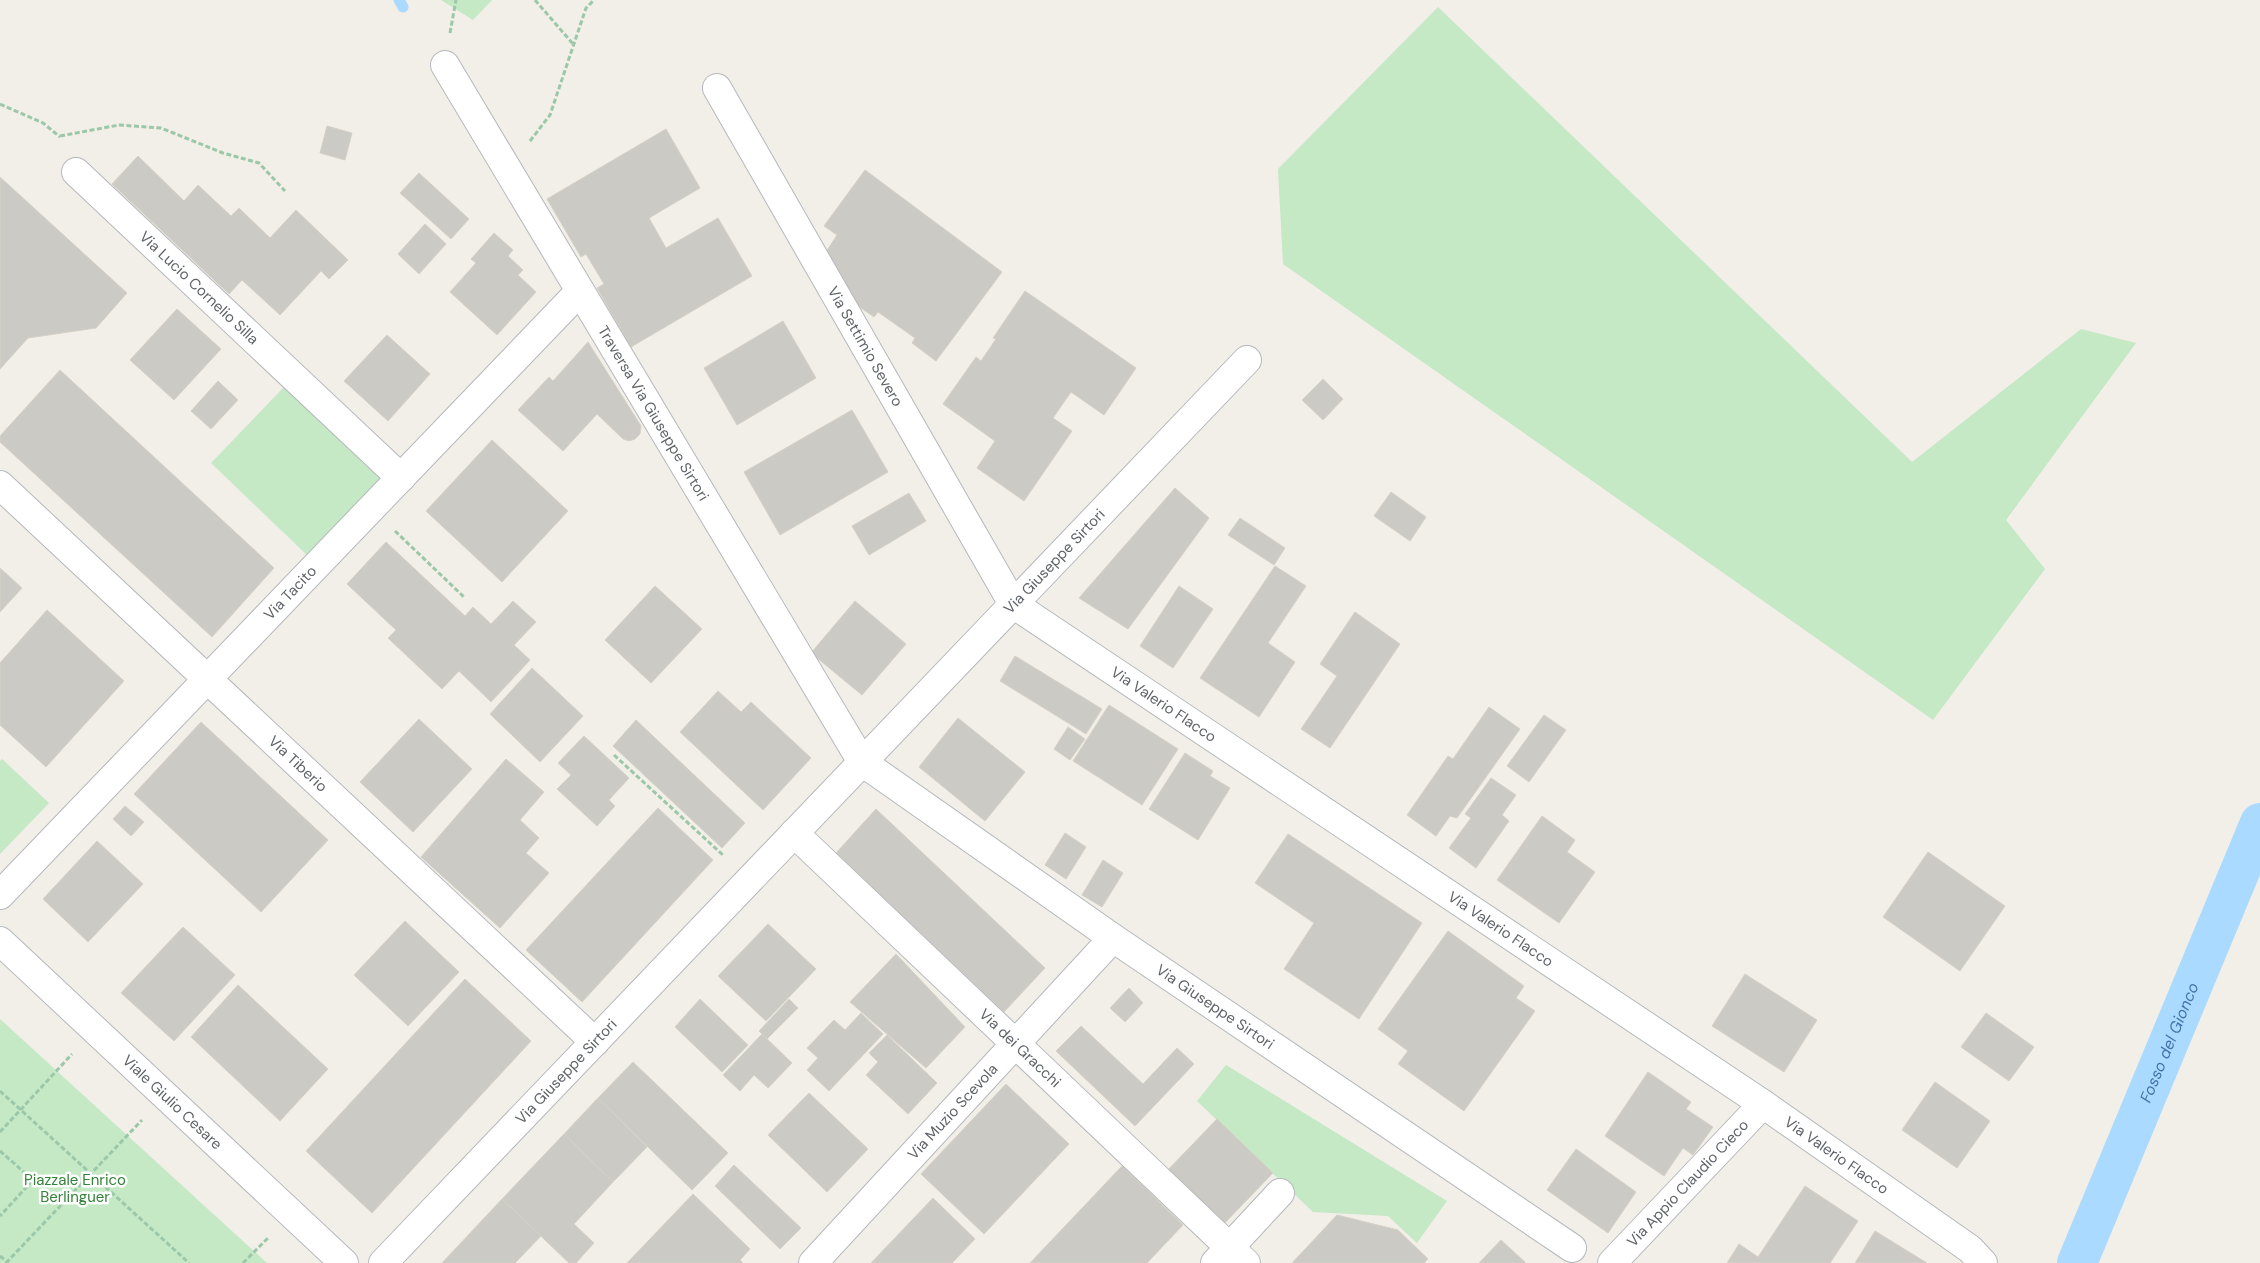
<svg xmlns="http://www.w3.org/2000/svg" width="2260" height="1263" font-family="'DM Sans',sans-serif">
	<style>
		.green { fill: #c5e8c5 }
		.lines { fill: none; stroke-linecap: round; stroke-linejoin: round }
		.stream { stroke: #aadaff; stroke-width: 11 }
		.canal { stroke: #aadaff; stroke-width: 40 }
		.building { fill: #cccac5; stroke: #d6d1c6 }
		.minor-casing { stroke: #b5b8bc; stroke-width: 30 }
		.path { stroke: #9cc7a9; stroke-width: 3; stroke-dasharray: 5 2.5; stroke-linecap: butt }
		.minor { stroke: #fff; stroke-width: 28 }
		.labels { text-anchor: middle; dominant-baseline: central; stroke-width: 5; stroke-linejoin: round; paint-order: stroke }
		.street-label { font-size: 15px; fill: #5f6368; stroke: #fff }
		.park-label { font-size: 15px; fill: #348238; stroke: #fff }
		.water-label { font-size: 16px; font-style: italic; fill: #4174aa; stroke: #fff }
	</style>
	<rect width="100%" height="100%" fill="#f1efe8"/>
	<g class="green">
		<polygon points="441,0 492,0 473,20"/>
		<polygon points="1438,7 1912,462 2081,329 2136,343 2006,520 2045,569 1933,720 1283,264 1278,169"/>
		<polygon points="284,387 380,479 308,556 211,463"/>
		<polygon points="2,759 49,803 0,854 0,761"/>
		<polygon points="0,1019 267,1263 0,1263"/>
		<polygon points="1226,1065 1447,1201 1417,1243 1388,1216 1313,1212 1197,1101"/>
	</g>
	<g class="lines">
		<polyline class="stream" points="399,0 403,7"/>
		<path class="canal" id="s1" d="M2077 1263 2260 823"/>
	</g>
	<g class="building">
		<polygon points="327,126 352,133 345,160 320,153"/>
		<polygon points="666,129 700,188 649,218 666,248 718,218 752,276 631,347 597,288 604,284 586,254 581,257 547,199"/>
		<polygon points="138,156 184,201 198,185 231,216 239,208 270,238 296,210 348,260 329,279 321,271 280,315 242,280 229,294 112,184"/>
		<polygon points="865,170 1002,272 936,361 912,343 915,338 878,312 874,317 854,303 826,252 837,235 824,226"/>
		<polygon points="419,173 469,219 451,239 400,193"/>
		<polygon points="0,177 127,293 96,328 28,338 0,369"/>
		<polygon points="425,224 446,244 419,274 398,254"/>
		<polygon points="494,233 513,250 508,256 523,270 518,275 536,292 497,335 450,292 476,263 471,259"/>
		<polygon points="1025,291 1136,368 1104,415 1071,392 1053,418 1072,431 1024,501 977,468 995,441 943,404 976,357 981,361 996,339 993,338"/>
		<polygon points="177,309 221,349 174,400 130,360"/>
		<polygon points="783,321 816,378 737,425 704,368"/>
		<polygon points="387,335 430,374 388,421 344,381"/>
		<polygon points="588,342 641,426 640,434 635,439 629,441 623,439 597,414 563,451 518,410 549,377 553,381"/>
		<polygon points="60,370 274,568 212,637 0,442 0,436"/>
		<polygon points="1323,379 1343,399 1323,420 1302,400"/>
		<polygon points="218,381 238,400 211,429 191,411"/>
		<polygon points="852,410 888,472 780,535 744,472"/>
		<polygon points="492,440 568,511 502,582 426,511"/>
		<polygon points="1175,488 1209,518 1128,629 1079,598"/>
		<polygon points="1391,492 1426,517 1410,541 1374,516"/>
		<polygon points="909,493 926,521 869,555 852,526"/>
		<polygon points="1240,518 1285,548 1274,565 1228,535"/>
		<polygon points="386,542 465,616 473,607 491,624 513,601 536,622 514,645 530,660 491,702 459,671 442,689 388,638 396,630 347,584"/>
		<polygon points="1275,566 1306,586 1268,643 1295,662 1259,717 1200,678"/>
		<polygon points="0,568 22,588 0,612"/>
		<polygon points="655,586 702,629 651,683 605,640"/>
		<polygon points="1179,586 1213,609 1173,668 1140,646"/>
		<polygon points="855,601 906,644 862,695 811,653"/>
		<polygon points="47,610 124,681 46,767 0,725 0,663"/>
		<polygon points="1355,612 1400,644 1330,748 1301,729 1337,676 1320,664"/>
		<polygon points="1015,656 1102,709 1086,734 1000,681"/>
		<polygon points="532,668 583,716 540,762 490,714"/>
		<polygon points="718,691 741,712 751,702 811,758 763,810 680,732"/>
		<polygon points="1109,705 1178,749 1142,805 1073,761"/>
		<polygon points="1489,707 1520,729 1457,818 1450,816 1436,836 1407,815 1448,756 1453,759"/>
		<polygon points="1544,715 1566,730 1529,782 1507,766"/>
		<polygon points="958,718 1025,772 985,821 919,767"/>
		<polygon points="419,719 472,769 413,832 360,782"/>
		<polygon points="636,720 745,823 722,848 613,746"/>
		<polygon points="201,722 328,840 261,912 134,794"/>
		<polygon points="1068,727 1085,739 1070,760 1054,749"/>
		<polygon points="584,736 629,778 609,800 615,806 597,826 557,789 571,775 558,763"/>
		<polygon points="1185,753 1213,771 1210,776 1230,788 1198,840 1149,809"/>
		<polygon points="506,759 544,792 520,820 539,838 526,853 549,873 500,928 421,857"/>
		<polygon points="1491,778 1516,795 1502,815 1509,821 1476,868 1449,848 1471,818 1465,814"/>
		<polygon points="125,806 144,822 131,836 113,819"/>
		<polygon points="658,808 713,860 582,1002 526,950"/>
		<polygon points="876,809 1045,968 1004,1012 836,853"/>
		<polygon points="1542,816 1575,840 1567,852 1595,872 1559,923 1497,880"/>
		<polygon points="1065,833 1086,847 1066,879 1045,865"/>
		<polygon points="1288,834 1422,923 1359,1019 1284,969 1314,923 1255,883"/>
		<polygon points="97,841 143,884 88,942 43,899"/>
		<polygon points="1928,852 2005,906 1960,971 1883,917"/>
		<polygon points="1103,860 1123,873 1102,907 1082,895"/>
		<polygon points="405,921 459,972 408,1026 354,975"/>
		<polygon points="768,924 816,969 766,1021 718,976"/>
		<polygon points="183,927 235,975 174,1041 121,993"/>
		<polygon points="1448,931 1524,986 1516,998 1535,1011 1464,1111 1398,1064 1408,1051 1378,1029"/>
		<polygon points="896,954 965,1027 926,1068 850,1002"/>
		<polygon points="1745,974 1817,1020 1784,1072 1712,1026"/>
		<polygon points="465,979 531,1041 372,1213 306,1151"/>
		<polygon points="238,985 328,1069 280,1121 191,1037"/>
		<polygon points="1129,988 1143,1003 1125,1022 1110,1008"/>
		<polygon points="700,999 748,1045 722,1072 675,1027"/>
		<polygon points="789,999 798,1008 767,1039 759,1031"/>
		<polygon points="861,1013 883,1034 829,1091 807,1070 818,1058 807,1048 834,1020 845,1030"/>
		<polygon points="1986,1013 2034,1047 2009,1081 1961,1047"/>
		<polygon points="1081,1026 1143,1084 1177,1048 1194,1064 1135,1126 1056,1051"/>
		<polygon points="762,1034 792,1063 768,1088 754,1075 740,1091 723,1075"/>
		<polygon points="887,1035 937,1083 908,1114 866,1075 878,1062 869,1053"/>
		<polygon points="633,1062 728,1153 692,1190 598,1098"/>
		<polygon points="1648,1072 1691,1102 1686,1109 1713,1127 1693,1155 1683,1148 1664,1176 1605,1136"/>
		<polygon points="1935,1082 1990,1121 1957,1168 1902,1130"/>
		<polygon points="1006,1084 1069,1144 984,1234 921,1174"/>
		<polygon points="809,1093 868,1149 827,1192 768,1135"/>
		<polygon points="598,1098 647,1147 613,1182 564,1134"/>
		<polygon points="1217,1119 1273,1173 1218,1230 1162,1176"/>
		<polygon points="564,1134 613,1182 574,1224 594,1243 576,1263 569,1263 502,1199"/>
		<polygon points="1576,1149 1636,1192 1608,1233 1547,1190"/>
		<polygon points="734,1165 801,1228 780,1249 715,1186"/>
		<polygon points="1122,1166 1183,1225 1147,1263 1030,1263"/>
		<polygon points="1805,1186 1858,1221 1830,1263 1727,1263 1739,1244 1758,1257"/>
		<polygon points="693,1194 750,1249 740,1260 743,1263 627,1263"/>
		<polygon points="933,1198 975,1239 952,1263 871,1263"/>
		<polygon points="502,1199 541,1236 515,1263 442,1263"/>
		<polygon points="1337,1215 1398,1230 1428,1259 1424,1263 1292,1263"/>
		<polygon points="1875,1231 1927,1263 1855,1263"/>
		<polygon points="1501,1240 1526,1263 1479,1263"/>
	</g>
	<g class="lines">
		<defs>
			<g id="minor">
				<path id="s2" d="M445 65 862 762 1113 938 1572 1248"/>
				<path id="s3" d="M717 88 1013 604 1763 1104 1970 1249 1983 1263"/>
				<path id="s4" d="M76 172 401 478"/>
				<path id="s5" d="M0 485 595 1042"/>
				<path id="s6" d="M794 833 1246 1263"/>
				<path id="s7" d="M0 895 580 291"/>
				<path id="s8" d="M0 941 344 1263"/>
				<path id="s9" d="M383 1263 1247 360"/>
				<path id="s10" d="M813 1263 1113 938"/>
				<polyline points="1215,1263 1280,1193"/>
				<path id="s11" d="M1612 1263 1763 1104"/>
			</g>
		</defs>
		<use href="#minor" class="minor-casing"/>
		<g class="path">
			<polyline points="535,0 573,44"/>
			<polyline points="450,33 456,0"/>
			<polyline points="0,104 43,123 60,137"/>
			<polyline points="60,136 119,125 161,128 223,153 259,163 285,191"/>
			<polyline points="530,141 550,115 586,8 594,0"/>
			<polyline points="395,531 465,598"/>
			<polyline points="614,755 724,856"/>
			<polyline points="0,1091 189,1263"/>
			<polyline points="0,1132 72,1054"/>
			<polyline points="0,1151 33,1180 0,1216"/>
			<polyline points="0,1256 7,1262"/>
			<polyline points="6,1263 142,1120"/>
			<polyline points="243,1263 268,1238"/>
		</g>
		<use href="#minor" class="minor"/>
	</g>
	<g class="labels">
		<g class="street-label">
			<text stroke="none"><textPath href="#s4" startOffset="169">Via Lucio Cornelio Silla</textPath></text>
			<text stroke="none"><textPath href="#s3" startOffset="298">Via Settimio Severo</textPath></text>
			<text stroke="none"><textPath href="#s2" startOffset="406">Traversa Via Giuseppe Sirtori</textPath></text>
			<text stroke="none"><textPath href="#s9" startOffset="971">Via Giuseppe Sirtori</textPath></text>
			<text stroke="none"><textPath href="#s7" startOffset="419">Via Tacito</textPath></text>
			<text stroke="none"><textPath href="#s3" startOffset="776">Via Valerio Flacco</textPath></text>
			<text stroke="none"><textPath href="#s5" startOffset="408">Via Tiberio</textPath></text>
			<text stroke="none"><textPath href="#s3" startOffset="1181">Via Valerio Flacco</textPath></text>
			<text stroke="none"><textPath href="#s2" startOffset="1242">Via Giuseppe Sirtori</textPath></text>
			<text stroke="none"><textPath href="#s6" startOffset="312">Via dei Gracchi</textPath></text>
			<text stroke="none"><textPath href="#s9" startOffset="265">Via Giuseppe Sirtori</textPath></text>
			<text stroke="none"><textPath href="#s8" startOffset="236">Viale Giulio Cesare</textPath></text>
			<text stroke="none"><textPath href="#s10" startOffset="206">Via Muzio Scevola</textPath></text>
			<text stroke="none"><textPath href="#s3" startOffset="1586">Via Valerio Flacco</textPath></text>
			<text stroke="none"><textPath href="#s11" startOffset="110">Via Appio Claudio Cieco</textPath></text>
		</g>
		<g class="park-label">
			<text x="75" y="1180">Piazzale Enrico<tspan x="75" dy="17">Berlinguer</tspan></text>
		</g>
		<g class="water-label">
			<text stroke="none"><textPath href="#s1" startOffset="239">Fosso del Gionco</textPath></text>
		</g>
	</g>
</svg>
